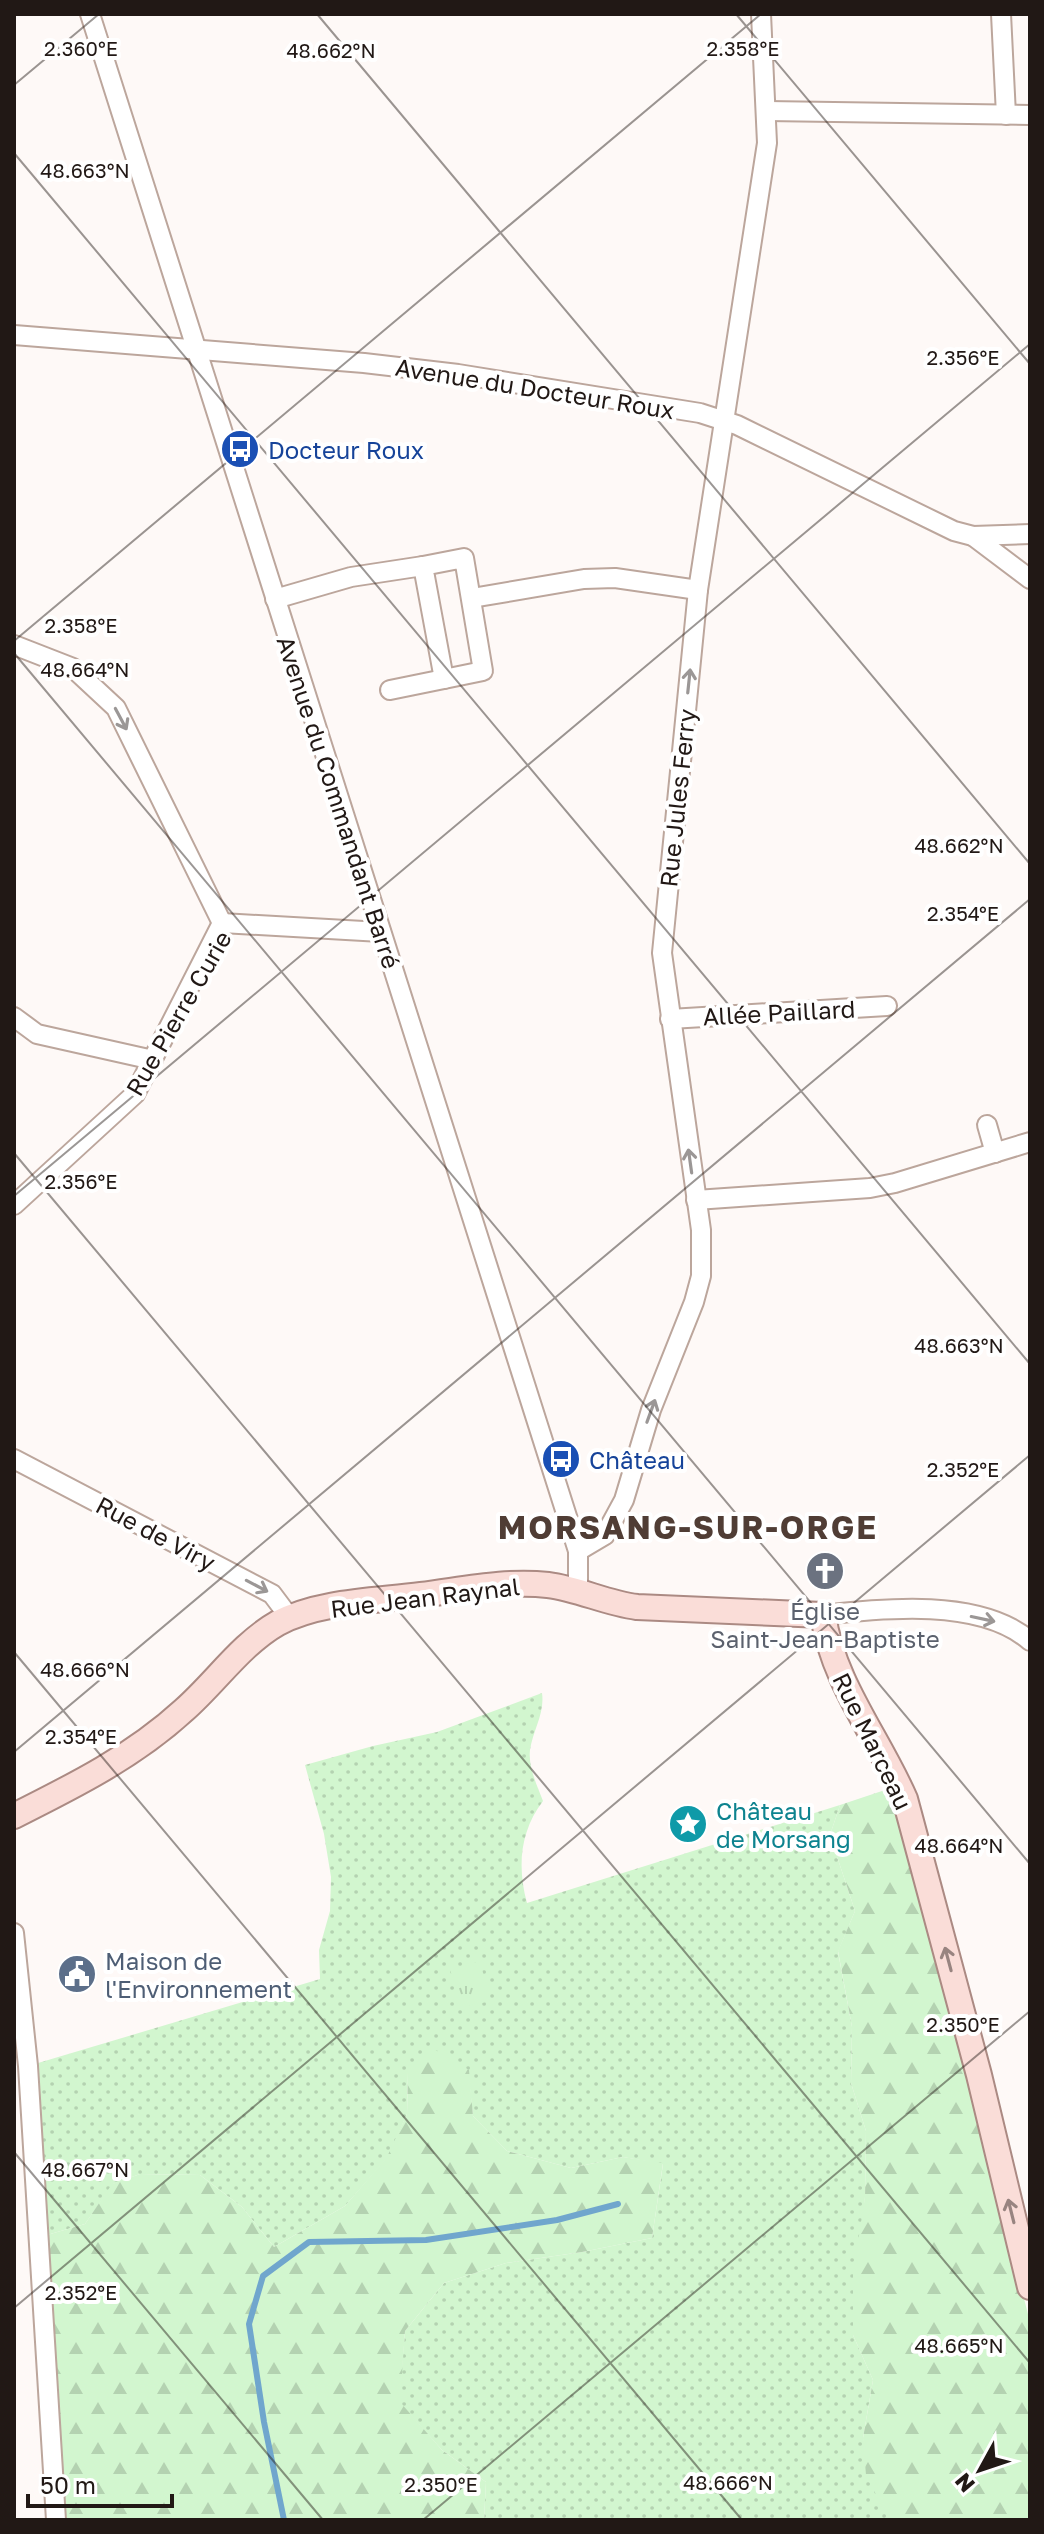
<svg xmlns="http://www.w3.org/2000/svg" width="1044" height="2534" font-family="'Golos Text',sans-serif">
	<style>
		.grass { fill: url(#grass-dots) }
		.forest { fill: url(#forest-firs) }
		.park { fill: url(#park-tufts) }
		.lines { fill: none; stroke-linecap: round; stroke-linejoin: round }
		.stream { stroke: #70a6cd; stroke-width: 6 }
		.minor-casing { stroke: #bca69c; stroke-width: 22 }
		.major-casing { stroke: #ab8a83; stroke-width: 28 }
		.minor { stroke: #fff; stroke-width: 18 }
		.major { stroke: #faddd8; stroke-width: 24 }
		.oneway { stroke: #9b9796 }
		.oneway2 { stroke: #988480 }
		.ticks { fill: none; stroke: #211815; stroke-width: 2; stroke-opacity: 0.45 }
		.labels { text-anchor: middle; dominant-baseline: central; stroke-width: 8; stroke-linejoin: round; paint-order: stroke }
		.street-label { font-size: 24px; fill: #211815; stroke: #fff }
		.transit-label { font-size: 24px; fill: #164399; stroke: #fff; text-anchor: start }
		.worship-label { font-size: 24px; fill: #5b616d; stroke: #fff }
		.culture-label { font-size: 24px; fill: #0d838f; stroke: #fff; text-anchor: start }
		.service-label { font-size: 24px; fill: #4e5e75; stroke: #fff; text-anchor: start }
		.district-label { font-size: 32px; font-weight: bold; letter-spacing: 2px; fill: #503d35; stroke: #fff }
		.ticks-label { font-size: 20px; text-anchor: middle; fill: #211815; stroke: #fff; stroke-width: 8; stroke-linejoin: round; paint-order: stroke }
	</style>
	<defs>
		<pattern id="grass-dots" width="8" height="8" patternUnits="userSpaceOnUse" patternTransform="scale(2)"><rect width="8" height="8" fill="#d2f6cf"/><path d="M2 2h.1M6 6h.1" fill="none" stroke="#b4d2b1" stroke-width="1.8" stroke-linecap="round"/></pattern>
		<pattern id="forest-firs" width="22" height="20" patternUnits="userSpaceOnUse" patternTransform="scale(2)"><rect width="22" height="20" fill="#d2f6cf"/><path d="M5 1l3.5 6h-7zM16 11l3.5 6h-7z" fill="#b4d2b1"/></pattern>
		<pattern id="park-tufts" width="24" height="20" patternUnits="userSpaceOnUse" patternTransform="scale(2)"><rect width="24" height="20" fill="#d2f6cf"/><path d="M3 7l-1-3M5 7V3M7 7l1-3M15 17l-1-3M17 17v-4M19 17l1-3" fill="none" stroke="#b4d2b1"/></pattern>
	</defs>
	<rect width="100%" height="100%" fill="#fef9f7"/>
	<path class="grass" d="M542 1693C545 1713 533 1730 530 1750 528 1767 537 1785 543 1801 520 1831 517 1867 527 1903L840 1805 830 1835 855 1911 838 1952 852 2027 851 2083 866 2131 865 2197 853 2335 873 2380 863 2438 889 2520H484L486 2482 442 2450 399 2402 405 2331 444 2283 506 2263 582 2252 652 2238 663 2164 623 2157 571 2168 507 2151 473 2116 468 2070 408 2073 407 2114 388 2157 345 2206 274 2247 242 2207 200 2175 140 2174 113 2184 85 2224 40 2237 28 2066 320 1979 319 1950 330 1911 331 1877 324 1834 305 1765 373 1746 437 1732Z"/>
	<g class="forest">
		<polygon points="888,1789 912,1859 1030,2322 1030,2520 889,2520 866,2475 863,2438 873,2380 853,2335 853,2274 865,2197 866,2131 851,2083 852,2027 838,1951 855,1911 830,1835 840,1805"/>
		<polygon points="429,2046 469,2070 473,2116 507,2151 571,2168 623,2157 663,2163 652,2238 582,2252 506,2263 444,2283 405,2331 400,2402 442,2450 486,2482 484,2520 56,2520 40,2237 85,2224 112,2184 140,2174 200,2175 242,2207 274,2247 345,2206 387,2157 407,2114 408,2073"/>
	</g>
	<polygon class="park" points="480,1961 490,2001 460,2008 450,1969"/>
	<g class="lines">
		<polyline class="stream" points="284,2520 264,2422 249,2324 263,2276 309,2242 426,2240 557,2220 618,2204"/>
		<defs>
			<g id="minor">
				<polyline points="90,14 578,1551 578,1591"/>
				<polyline points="1001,14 1006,115"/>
				<polyline points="767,111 1030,115"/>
				<polyline points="14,335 364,363 458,374 700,413 737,425 954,531 973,536 1030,534"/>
				<polyline points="973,536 1030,579"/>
				<polygon points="464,558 483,671 444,679 423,566"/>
				<polyline points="472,598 584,579 615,578 698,590"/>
				<polyline points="275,599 351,577 423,566"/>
				<polyline points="14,645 73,668 116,708 222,923"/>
				<polyline points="390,690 444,679"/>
				<polyline points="14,1017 37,1034 153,1060"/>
				<polyline points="670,1019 887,1006"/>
				<polyline points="987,1125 995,1153"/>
				<polyline points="696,1200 870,1188 895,1183 1030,1142"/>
				<polyline points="14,1205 135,1094 222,923 381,932"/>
				<polyline points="14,1459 272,1594 290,1618"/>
				<polyline points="578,1551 605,1535 624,1500 651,1410 694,1302 701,1276 701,1230 662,953 698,590 767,143 761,14"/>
				<path d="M823 1615C883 1608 981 1598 1030 1641"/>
				<polyline points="14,1933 28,2066 56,2520"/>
			</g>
			<path id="major" d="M14 1816C74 1786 134 1756 184 1710 215 1683 241 1644 278 1623 320 1601 375 1601 421 1595 462 1590 506 1580 548 1585 579 1589 606 1603 637 1607L823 1615C833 1683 878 1737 905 1799L979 2075 1030 2287"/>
		</defs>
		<use href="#minor" class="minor-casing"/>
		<use href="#major" class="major-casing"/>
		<use href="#minor" class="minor"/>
		<use href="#major" class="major"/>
	</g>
	<defs><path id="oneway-shaft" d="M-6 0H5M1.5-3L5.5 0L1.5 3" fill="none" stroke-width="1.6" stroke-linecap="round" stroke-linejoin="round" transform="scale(2)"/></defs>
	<g class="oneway">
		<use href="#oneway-shaft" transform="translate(689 681) rotate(-84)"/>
		<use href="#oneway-shaft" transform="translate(121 719) rotate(62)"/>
		<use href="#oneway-shaft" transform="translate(690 1161) rotate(-98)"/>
		<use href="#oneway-shaft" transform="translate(651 1411) rotate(-70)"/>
		<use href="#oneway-shaft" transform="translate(257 1586) rotate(28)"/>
		<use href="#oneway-shaft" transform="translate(983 1619) rotate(12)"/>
	</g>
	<g class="oneway2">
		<use href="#oneway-shaft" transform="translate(948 1959) rotate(-105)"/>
		<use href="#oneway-shaft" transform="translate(1011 2211) rotate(-104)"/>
	</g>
	<path class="ticks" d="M317 14 1030 864M736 14 1030 364M14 85 99 14M14 153 1030 1364M14 641 761 14M14 653 1030 1864M14 1153 1030 2363M14 1196 1030 344M14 1652 742 2520M14 1752 1030 899M14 2152 323 2520M14 2308 1030 1455M423 2520 1030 2011"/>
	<defs>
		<symbol id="bus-disc" viewBox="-11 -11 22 22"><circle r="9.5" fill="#1a4fb4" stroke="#fff"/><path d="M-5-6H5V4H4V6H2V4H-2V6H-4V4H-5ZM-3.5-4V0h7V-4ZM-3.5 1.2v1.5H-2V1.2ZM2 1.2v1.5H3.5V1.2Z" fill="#fff"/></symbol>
		<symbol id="church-disc" viewBox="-11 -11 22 22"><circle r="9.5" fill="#6b7280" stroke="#fff"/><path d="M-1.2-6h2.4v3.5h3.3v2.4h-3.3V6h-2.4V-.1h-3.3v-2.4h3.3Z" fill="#fff"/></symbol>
		<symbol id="sight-disc" viewBox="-11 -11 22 22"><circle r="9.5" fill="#0f9aa8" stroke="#fff"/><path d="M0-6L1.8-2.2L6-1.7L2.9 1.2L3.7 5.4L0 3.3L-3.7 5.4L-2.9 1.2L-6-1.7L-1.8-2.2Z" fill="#fff"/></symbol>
		<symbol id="civic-disc" viewBox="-11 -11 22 22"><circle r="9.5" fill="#5c6f8a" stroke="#fff"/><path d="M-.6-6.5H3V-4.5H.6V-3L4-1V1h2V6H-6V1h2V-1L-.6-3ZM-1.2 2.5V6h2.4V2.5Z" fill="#fff"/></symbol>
	</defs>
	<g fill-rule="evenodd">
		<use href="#bus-disc" x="218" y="427" width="44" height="44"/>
		<use href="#bus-disc" x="539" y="1437" width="44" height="44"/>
		<use href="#church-disc" x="803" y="1549" width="44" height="44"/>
		<use href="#sight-disc" x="666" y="1802" width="44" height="44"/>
		<use href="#civic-disc" x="55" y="1952" width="44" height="44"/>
	</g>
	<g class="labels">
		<g class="street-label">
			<text transform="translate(535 388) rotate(9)">Avenue du Docteur Roux</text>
			<text transform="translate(677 798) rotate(-84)">Rue Jules Ferry</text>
			<text transform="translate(339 802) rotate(72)">Avenue du Commandant Barré</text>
			<text transform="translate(779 1012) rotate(-3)">Allée Paillard</text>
			<text transform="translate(178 1013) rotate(-60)">Rue Pierre Curie</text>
			<text transform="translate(156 1533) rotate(28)">Rue de Viry</text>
			<text transform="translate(425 1597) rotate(-7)">Rue Jean Raynal</text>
			<text transform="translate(873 1741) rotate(64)">Rue Marceau</text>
		</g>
		<g class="transit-label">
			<text x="268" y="449">Docteur Roux</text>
			<text x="589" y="1459">Château</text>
		</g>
		<g class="worship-label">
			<text x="825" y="1610">Église<tspan x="825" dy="28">Saint-Jean-Baptiste</tspan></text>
		</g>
		<g class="culture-label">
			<text x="716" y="1810">Château<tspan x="716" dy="28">de Morsang</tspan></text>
		</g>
		<g class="service-label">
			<text x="105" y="1960">Maison de<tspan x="105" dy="28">l'Environnement</tspan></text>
		</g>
		<g class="district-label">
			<text x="688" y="1527">MORSANG-SUR-ORGE</text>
		</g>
	</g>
	<g class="ticks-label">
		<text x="81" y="56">2.360°E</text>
		<text x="743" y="56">2.358°E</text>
		<text x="331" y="58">48.662°N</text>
		<text x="85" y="178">48.663°N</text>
		<text x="963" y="365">2.356°E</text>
		<text x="81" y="633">2.358°E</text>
		<text x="85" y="677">48.664°N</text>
		<text x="959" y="853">48.662°N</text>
		<text x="963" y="921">2.354°E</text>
		<text x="81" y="1189">2.356°E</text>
		<text x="959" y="1353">48.663°N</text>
		<text x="963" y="1477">2.352°E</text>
		<text x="85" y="1677">48.666°N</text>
		<text x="81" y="1744">2.354°E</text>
		<text x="959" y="1853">48.664°N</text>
		<text x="963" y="2032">2.350°E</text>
		<text x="85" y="2177">48.667°N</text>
		<text x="81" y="2300">2.352°E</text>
		<text x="959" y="2353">48.665°N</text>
		<text x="728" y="2490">48.666°N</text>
		<text x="441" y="2492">2.350°E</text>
	</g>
	<rect width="1044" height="2534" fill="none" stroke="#211815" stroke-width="32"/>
	<g transform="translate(980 2470) rotate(230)" stroke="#ffffff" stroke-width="6" paint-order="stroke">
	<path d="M0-6L14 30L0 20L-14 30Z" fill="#211815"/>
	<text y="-12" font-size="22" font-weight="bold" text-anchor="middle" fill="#211815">N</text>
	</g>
	<path d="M28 2494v12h144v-12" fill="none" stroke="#211815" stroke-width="4"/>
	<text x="40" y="2494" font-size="24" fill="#211815" stroke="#ffffff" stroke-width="6" paint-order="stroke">50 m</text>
</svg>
